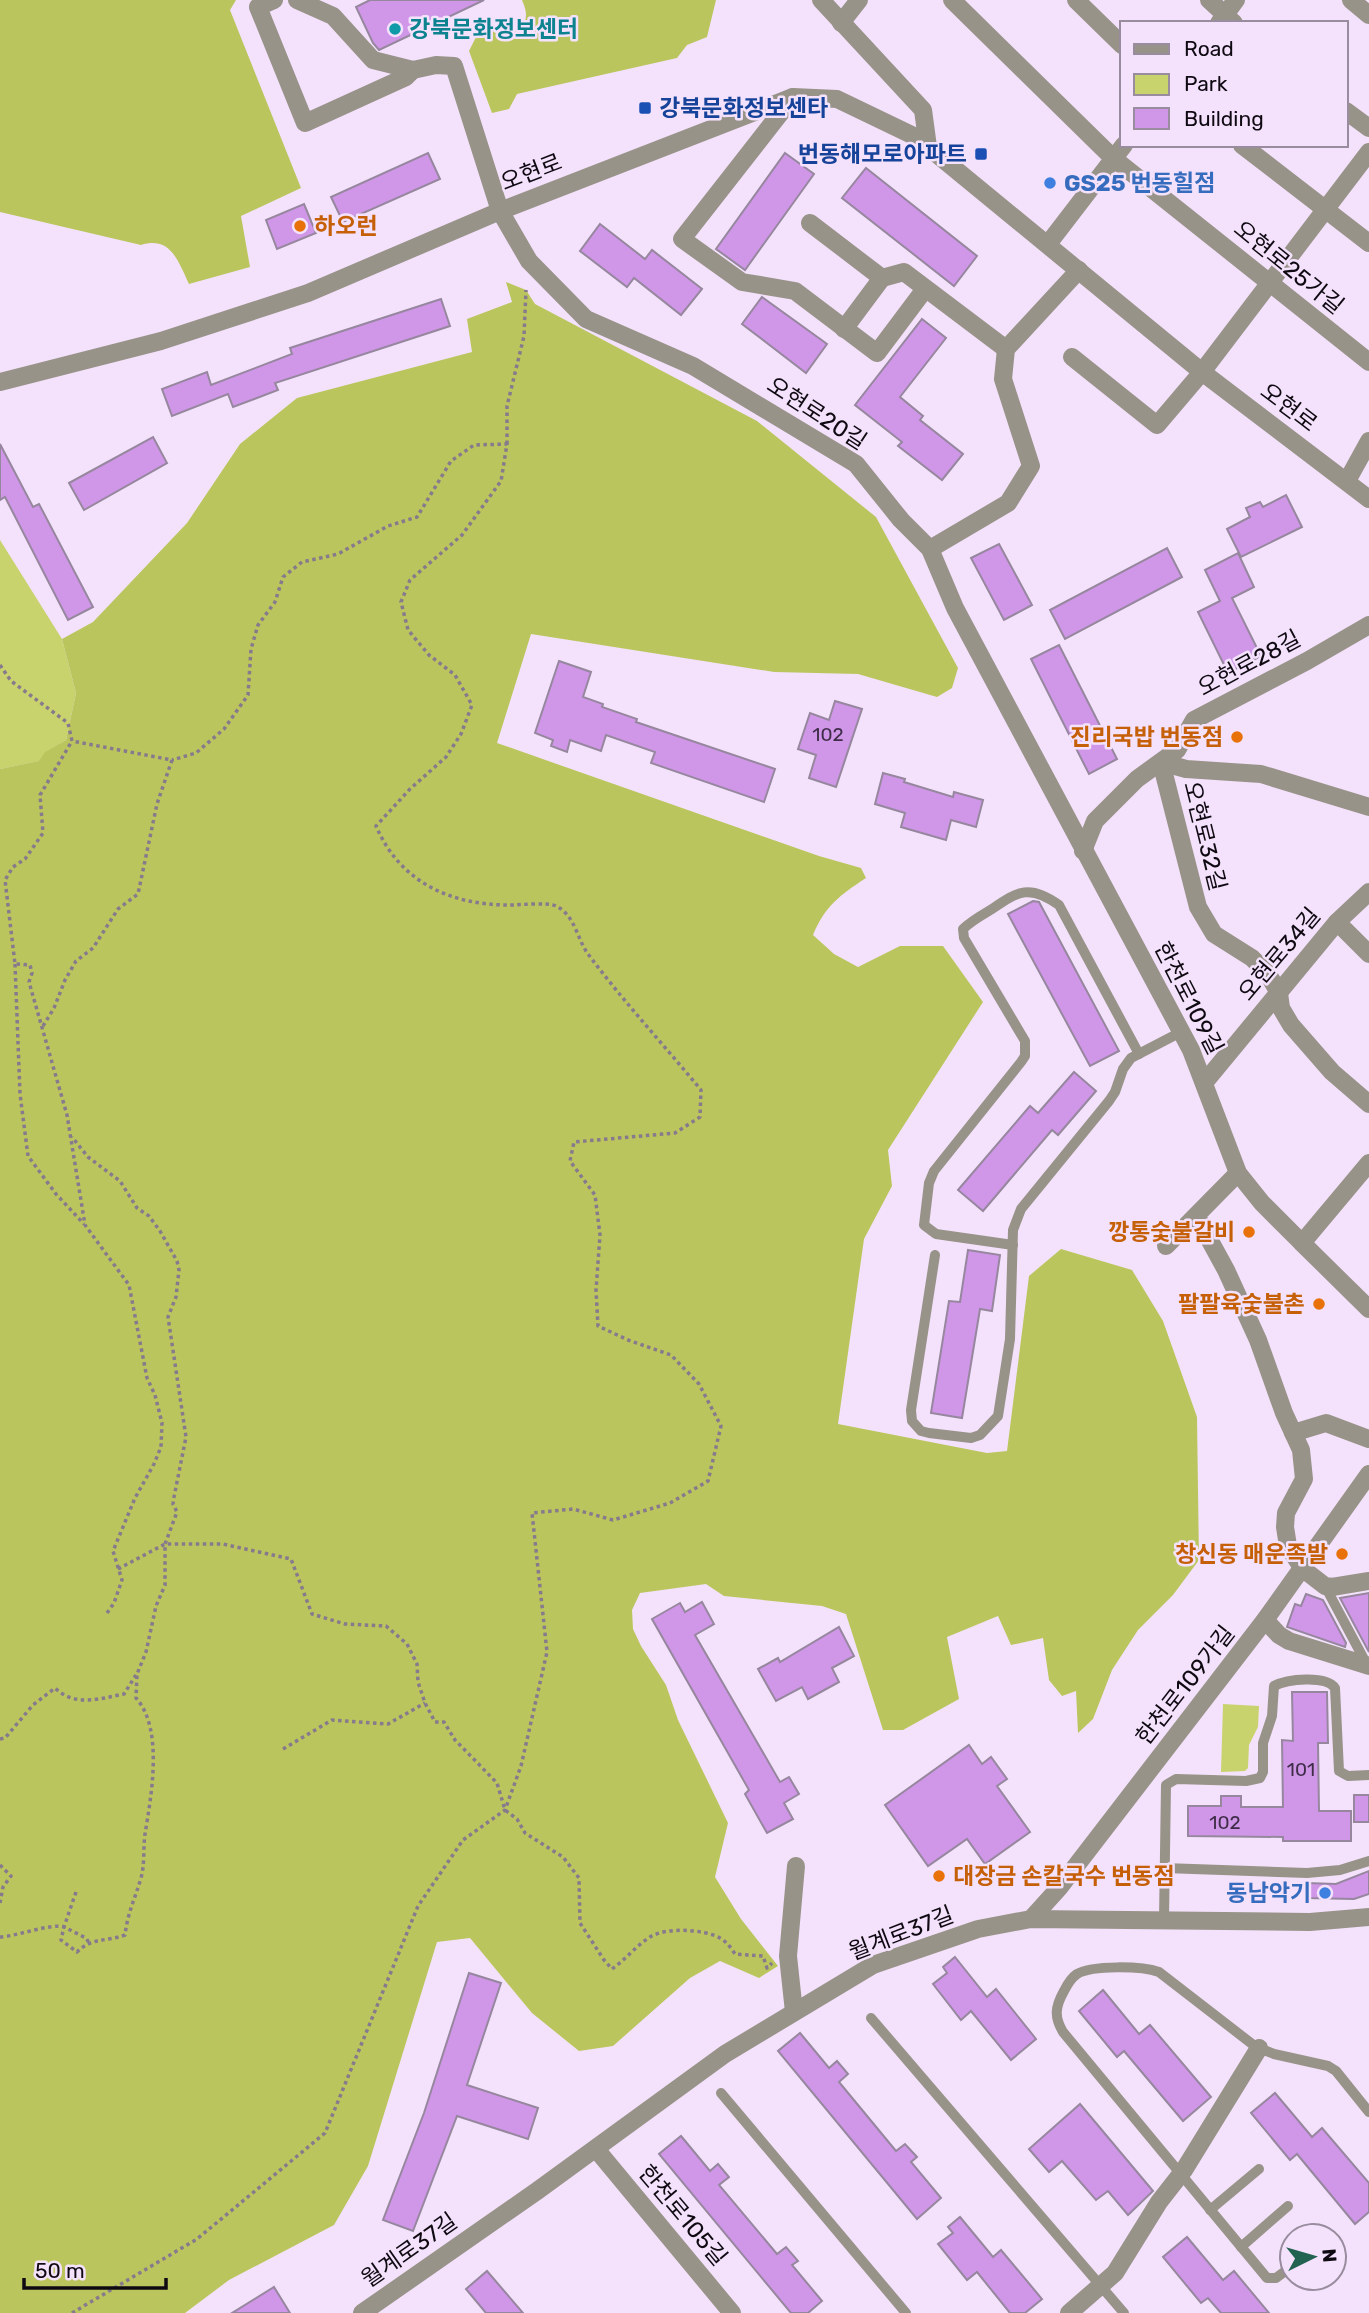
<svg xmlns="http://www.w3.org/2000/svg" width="1369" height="2313" font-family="Rubik,'Noto Sans KR',sans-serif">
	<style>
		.green { fill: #c8d36d }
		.forest { fill: #bac65d }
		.building { fill: #d097e9; stroke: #96879e; stroke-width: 2 }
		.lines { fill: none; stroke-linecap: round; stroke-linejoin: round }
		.path { stroke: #867a8c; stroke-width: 3.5; stroke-dasharray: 3.5 3.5; stroke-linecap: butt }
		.service { stroke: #989388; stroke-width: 10 }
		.minor { stroke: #989388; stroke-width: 18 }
		.tertiary { stroke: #989388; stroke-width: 18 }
		.culture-dot { fill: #0f9aa8; stroke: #f4e2fc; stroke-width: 2.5 }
		.transit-dot { fill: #1a4fb4; stroke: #f4e2fc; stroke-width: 2.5 }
		.shop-dot { fill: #3f7fe0; stroke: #f4e2fc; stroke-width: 2.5 }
		.food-dot { fill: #e8710a; stroke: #f4e2fc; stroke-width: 2.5 }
		.labels { text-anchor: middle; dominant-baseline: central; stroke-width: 5; stroke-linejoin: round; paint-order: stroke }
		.number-label { font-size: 19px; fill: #3f2d48 }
		.culture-label { font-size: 23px; font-weight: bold; fill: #0d838f; stroke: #f4e2fc; text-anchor: start }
		.transit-label { font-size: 23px; font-weight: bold; fill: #164399; stroke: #f4e2fc; text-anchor: start }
		.street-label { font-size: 23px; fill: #0f0a12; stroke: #f4e2fc }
		.shop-label { font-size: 23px; font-weight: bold; fill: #366cbe; stroke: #f4e2fc; text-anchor: start }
		.food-label { font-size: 23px; font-weight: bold; fill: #c56008; stroke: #f4e2fc; text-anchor: end }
	</style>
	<rect width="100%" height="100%" fill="#f4e2fc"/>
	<g class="green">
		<polygon points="0,540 62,639 76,693 66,740 46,752 40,761 0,769"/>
		<polygon points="1223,1704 1259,1706 1258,1727 1249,1745 1248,1768 1245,1771 1221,1772"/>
	</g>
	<g class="forest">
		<path d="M0 0H236L230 10 301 188 241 216 250 267 189 284C178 261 171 236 141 245L0 212Z"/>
		<path d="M522 0H716L707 37 687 45 677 58 517 94 509 109 492 113 469 51 484 21 506 33 521 29C528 18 527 12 522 0Z"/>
		<path d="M506 282 526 290 535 304 757 421 876 517 958 668 952 688 937 697 858 674 774 672 531 634 497 743 819 856 861 868 866 878C840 895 825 906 813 935L834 954 858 967 900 946H943L983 1002 888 1150 892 1186 864 1239 838 1424 987 1453 1007 1451 1029 1276 1061 1249 1132 1270 1163 1321 1197 1417 1199 1560 1173 1595 1138 1630 1112 1670 1093 1719 1078 1733 1076 1691 1062 1696 1049 1680 1043 1638 1011 1645 998 1616 947 1637 959 1699 903 1730H883L846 1614 822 1606 724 1596 706 1584 640 1593 632 1610 633 1629 641 1646 666 1685 678 1720 728 1823 715 1877 741 1919 778 1966 759 1978 720 1961 690 1978 613 2046 579 2051 532 2013 470 1938 437 1942 368 2166 334 2225 229 2280 185 2313H0V769L39 761 45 752 66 740 76 693 62 639 93 622 187 523 240 444 297 398 472 352 467 319 512 302Z"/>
	</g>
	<g class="building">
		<polygon points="370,0 484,0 379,50 373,43 356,7"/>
		<polygon points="428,153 440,179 343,222 331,197"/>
		<polygon points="785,153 814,174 745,270 716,249"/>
		<polygon points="866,168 977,256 954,286 842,198"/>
		<polygon points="304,204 316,233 277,249 266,220"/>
		<polygon points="600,224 645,259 652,250 702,289 681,315 634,278 627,287 580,251"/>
		<polygon points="762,297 827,344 806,373 742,324"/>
		<polygon points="441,299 450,326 275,383 278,390 233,407 228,394 172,416 162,389 207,372 211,385 292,354 290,348"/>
		<polygon points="922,319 946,338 900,397 923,416 920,420 963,454 942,480 898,446 902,442 855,405"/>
		<polygon points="153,437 167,463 84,510 69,483"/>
		<polygon points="0,444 33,507 39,504 93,607 68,620 5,497 0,500"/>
		<polygon points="1286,495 1302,527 1241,557 1227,529 1250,517 1246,508 1260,502 1263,507"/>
		<polygon points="999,544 1032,605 1004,620 971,558"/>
		<polygon points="1167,548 1182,577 1065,639 1050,610"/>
		<polygon points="1238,553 1254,587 1232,598 1261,656 1228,673 1198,612 1220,601 1205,570"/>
		<polygon points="1059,645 1117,759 1089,774 1031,659"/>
		<polygon points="559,661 591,672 583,697 603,704 602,707 637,719 636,722 775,769 764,802 651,763 655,752 606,735 601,751 570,740 567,752 551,746 553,740 535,733"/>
		<polygon points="835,701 862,709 836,787 809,778 816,755 798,749 810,713 829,720"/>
		<polygon points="883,773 905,779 904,782 953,797 954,792 983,800 976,827 951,820 946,840 901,827 905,813 875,804"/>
		<polygon points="1033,901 1039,902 1119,1051 1090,1066 1008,914"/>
		<polygon points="1074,1072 1096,1091 1058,1135 1052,1130 983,1211 958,1190 1030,1106 1038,1113"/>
		<polygon points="968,1250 1000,1255 992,1311 980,1309 962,1418 931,1413 949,1301 960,1302"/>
		<polygon points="1369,1593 1369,1652 1340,1598"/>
		<polygon points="1306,1594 1323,1600 1346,1643 1345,1647 1287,1627 1295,1604 1301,1606"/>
		<polygon points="702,1602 714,1624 695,1635 780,1782 789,1777 799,1794 784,1803 793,1819 767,1833 745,1794 749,1790 652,1619 680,1603 685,1612"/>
		<polygon points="839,1627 854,1656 832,1668 839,1682 808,1699 802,1687 776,1701 758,1669 778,1658 780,1662"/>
		<polygon points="1292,1692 1327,1692 1328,1743 1318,1743 1319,1811 1351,1811 1351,1841 1283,1841 1283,1837 1188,1836 1188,1806 1221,1806 1221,1796 1241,1796 1241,1807 1283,1807 1282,1740 1293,1741"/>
		<polygon points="969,1745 982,1764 991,1757 1007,1779 997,1786 1030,1832 985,1864 967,1839 928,1866 885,1805"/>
		<rect x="1354" y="1795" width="15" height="27"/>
		<polygon points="1369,1871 1369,1894 1354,1899 1306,1898 1307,1883 1336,1884"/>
		<polygon points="955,1957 987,1997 996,1989 1036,2039 1011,2060 971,2011 961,2020 933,1984 947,1973 943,1967"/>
		<polygon points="469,1973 501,1983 467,2085 538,2108 528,2139 457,2116 413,2231 383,2220 424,2113"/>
		<polygon points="1103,1990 1139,2034 1150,2025 1211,2097 1183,2121 1124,2051 1117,2057 1079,2011"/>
		<polygon points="800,2033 829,2068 837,2061 848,2074 839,2082 896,2151 905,2144 917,2157 911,2162 941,2198 917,2219 778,2051"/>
		<polygon points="1275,2093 1312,2137 1322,2128 1369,2183 1369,2212 1355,2224 1297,2154 1290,2160 1251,2113"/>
		<polygon points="1080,2104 1153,2191 1128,2215 1108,2191 1096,2200 1062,2161 1049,2172 1029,2149"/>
		<polygon points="681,2136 710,2171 718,2164 729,2177 719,2185 777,2254 786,2247 798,2261 792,2265 822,2301 808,2313 791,2313 659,2154"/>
		<polygon points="960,2217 993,2257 1001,2250 1042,2299 1025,2313 1010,2313 977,2272 967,2280 938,2244 953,2233 948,2227"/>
		<polygon points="1187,2237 1223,2280 1234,2271 1269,2313 1221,2313 1208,2298 1201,2303 1163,2257"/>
		<polygon points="487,2271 523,2313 486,2313 466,2289"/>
		<polygon points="274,2287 290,2313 232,2313"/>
	</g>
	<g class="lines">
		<g class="path">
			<polyline points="507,444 507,406 524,336 526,290"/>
			<polyline points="0,665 11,681 68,723 72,741 40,795 43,833 25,859 13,867 5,880 15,964 30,965 32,973 29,982 67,1115 85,1225 129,1285 147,1378 155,1395 162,1423 161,1447 154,1464 135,1498 113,1551 122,1580 114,1603 105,1616"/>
			<polyline points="15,964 20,1094 28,1156 56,1194 84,1224"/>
			<polyline points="43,1026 54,1008 65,980 76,961 93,948 118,909 138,894 157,804 172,760 72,741"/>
			<path d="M118 1569 165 1544H223L291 1559 312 1614 345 1624 386 1626 407 1644 417 1664 418 1682 425 1703 435 1722H444L455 1740 497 1783 505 1810 517 1819 525 1833 563 1857 579 1878 580 1923 604 1960 612 1969C626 1959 636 1946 650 1937 666 1927 704 1929 720 1938 727 1942 731 1948 735 1954L763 1956 767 1968 772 1963"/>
			<path d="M0 1739 5 1738 33 1705 55 1688C75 1707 99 1699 124 1694L136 1675"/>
			<polyline points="283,1749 332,1720 388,1724 425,1703"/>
			<polyline points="0,1865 11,1876 3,1887 0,1903"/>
			<polyline points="76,1892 64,1927 86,1938 89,1943"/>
			<path d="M0 1937C18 1936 51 1923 64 1927L61 1940 77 1952C92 1937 106 1942 125 1935 128 1911 135 1899 141 1878 145 1863 143 1849 145 1834 151 1797 164 1729 136 1698L137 1674 146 1652 156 1606 165 1585V1544L177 1512 173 1504 174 1497 186 1437 168 1317 176 1297 179 1270 177 1261 160 1231 149 1216 137 1208 120 1181 88 1157 72 1137"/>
			<path d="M72 2313 197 2239 325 2133 418 1906 463 1840 505 1810 521 1766 547 1652 532 1513 573 1509 613 1520 670 1503 708 1481 721 1426 699 1384 671 1355 628 1340 598 1326 596 1290 600 1235 595 1195 570 1161 574 1142 675 1133 700 1117 701 1090C664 1045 623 1001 588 954 577 939 575 915 556 906 548 902 520 905 509 905 450 905 400 882 376 826L410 789 446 757 461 734 472 705 455 675 429 655 408 630 401 602 410 580 462 535 501 481 507 444 474 445 451 461 417 517 388 526 338 554 302 562 283 577 275 602 258 625 251 649 248 695 224 729 196 753 172 760"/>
		</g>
		<g class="service">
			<path d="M1013 1245 936 1234 924 1225 929 1183 934 1171 1021 1062 1025 1056V1041L964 938 963 929C971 921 982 915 992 909 1018 891 1030 884 1059 905L1139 1054"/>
			<polyline points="935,1255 911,1410 912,1421 921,1431 929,1433 971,1438 980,1435 998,1416 1010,1339 1013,1230 1021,1209 1109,1101 1115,1092 1123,1069 1131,1058 1181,1032"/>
			<polyline points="1325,1586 1367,1665"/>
			<polyline points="1164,1868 1307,1873 1340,1870 1369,1861"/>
			<path d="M1164 1919 1166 1785 1176 1779 1246 1781 1260 1778 1263 1772V1743L1272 1716 1274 1686C1287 1679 1326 1675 1335 1688L1339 1771 1348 1776 1369 1775"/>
			<polyline points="871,2018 1124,2313"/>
			<polyline points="721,2093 906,2313"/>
			<polyline points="1210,2210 1259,2169"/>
			<polyline points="1241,2247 1288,2206"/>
			<path d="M1292 2266 1276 2278H1267L1063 2032C1054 2017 1055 2007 1064 1991 1067 1985 1071 1978 1077 1974 1092 1965 1142 1966 1159 1972L1256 2047 1274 2054 1328 2066 1336 2071 1369 2112"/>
		</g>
		<g class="minor">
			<polyline points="274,0 258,7 305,123 406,77 413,70"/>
			<polyline points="297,0 333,16 373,60 413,70 436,65 454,66 500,211 529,261 586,319 693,366 856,464 901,520 930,549 955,608 1191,1050 1238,1173 1262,1203 1302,1243"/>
			<polyline points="821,0 923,110 928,147"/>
			<polyline points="952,0 1113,158 1369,362"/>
			<polyline points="1076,0 1122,45"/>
			<polyline points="1209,0 1234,23"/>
			<polyline points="1351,0 1369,15"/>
			<polyline points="841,23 859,0"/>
			<polyline points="1219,23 1236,0"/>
			<polyline points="793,97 682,239 742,282 795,291 877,353 925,289"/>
			<polyline points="1346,111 1369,128"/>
			<polyline points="1242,145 1369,243"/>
			<polyline points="810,223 882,278 904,272 1006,349"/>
			<polyline points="1048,244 1124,145"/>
			<polyline points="844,329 882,278"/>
			<polyline points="1072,357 1157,425 1202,372 1369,152"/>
			<polyline points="1347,481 1369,441"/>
			<polyline points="930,549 1008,503 1031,466 1003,379 1006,349 1079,270"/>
			<polyline points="1369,807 1261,774 1186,769 1161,762 1198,907 1214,934 1252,958 1268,974 1279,993 1281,1008 1291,1025 1332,1072 1369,1104"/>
			<polyline points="1083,851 1095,821 1137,779 1177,750 1194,720 1307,661 1369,625"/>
			<polyline points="1337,922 1369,954"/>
			<polyline points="1204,1083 1337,922 1369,892"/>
			<polyline points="1197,1217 1226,1270 1258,1340 1284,1413 1301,1450 1304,1479 1286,1513 1285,1527 1288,1546 1303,1569 1325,1586 1332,1587 1369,1581"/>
			<polyline points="1166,1246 1238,1173"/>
			<polyline points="1293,1433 1326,1423 1369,1439"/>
			<polyline points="1265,1620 1279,1635 1289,1641 1369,1666"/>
			<polyline points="1031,1919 1059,1888 1265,1620 1369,1474"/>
			<polyline points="794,2012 788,1956 796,1866"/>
			<polyline points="596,2149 732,2313"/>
			<polyline points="1069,2313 1115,2273 1159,2202 1184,2170 1259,2048"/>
		</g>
		<g class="tertiary">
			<polyline points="0,382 161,341 308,293 500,211 793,97 837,99 916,137 1202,372 1369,499"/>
			<polyline points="1369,1163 1302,1243 1369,1309"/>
			<polyline points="362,2313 537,2191 725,2054 873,1965 978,1929 1031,1919 1310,1922 1369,1917"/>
		</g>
	</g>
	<circle class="culture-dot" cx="395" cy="29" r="7"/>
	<g class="transit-dot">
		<rect x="638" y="101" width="14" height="14" rx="3.5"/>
		<rect x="974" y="147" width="14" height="14" rx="3.5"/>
	</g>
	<g class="shop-dot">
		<circle cx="1050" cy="183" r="7"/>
		<circle cx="1325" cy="1893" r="7"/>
	</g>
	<g class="food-dot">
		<circle cx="300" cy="226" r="7"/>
		<circle cx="1237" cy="737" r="7"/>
		<circle cx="1249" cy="1232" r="7"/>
		<circle cx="1319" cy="1304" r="7"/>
		<circle cx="1342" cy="1554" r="7"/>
		<circle cx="939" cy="1876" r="7"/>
	</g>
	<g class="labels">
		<g class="number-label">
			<text x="828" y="734">102</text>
			<text x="1301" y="1769">101</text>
			<text x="1225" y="1822">102</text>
		</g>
		<g class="culture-label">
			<text x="409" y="29">강북문화정보센터</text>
		</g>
		<g class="transit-label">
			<text x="659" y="108">강북문화정보센타</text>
			<text x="967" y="154" text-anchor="end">번동해모로아파트</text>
		</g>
		<g class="street-label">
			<text transform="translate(531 172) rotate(-21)">오현로</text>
			<text transform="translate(1289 267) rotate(39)">오현로25가길</text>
			<text transform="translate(1289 407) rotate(37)">오현로</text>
			<text transform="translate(817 413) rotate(33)">오현로20길</text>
			<text transform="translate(1249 663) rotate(-28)">오현로28길</text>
			<text transform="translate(1205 836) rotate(76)">오현로32길</text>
			<text transform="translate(1279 954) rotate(-50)">오현로34길</text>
			<text transform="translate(1189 998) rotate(63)">한천로109길</text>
			<text transform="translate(1185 1685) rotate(-52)">한천로109가길</text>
			<text transform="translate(901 1933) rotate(-21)">월계로37길</text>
			<text transform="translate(683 2215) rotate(50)">한천로105길</text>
			<text transform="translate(409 2250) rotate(-35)">월계로37길</text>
		</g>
		<g class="shop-label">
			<text x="1064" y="183">GS25 번동힐점</text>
			<text x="1311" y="1893" text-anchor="end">동남악기</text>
		</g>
		<g class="food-label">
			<text x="314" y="226" text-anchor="start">하오런</text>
			<text x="1223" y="737">진리국밥 번동점</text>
			<text x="1235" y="1232">깡통숯불갈비</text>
			<text x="1305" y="1304">팔팔육숯불촌</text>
			<text x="1328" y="1554">창신동 매운족발</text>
			<text x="953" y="1876" text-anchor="start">대장금 손칼국수 번동점</text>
		</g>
	</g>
	<rect x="1120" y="21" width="228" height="126" fill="#f4e2fc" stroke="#988c9e" stroke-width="2"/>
	<rect x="1134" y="44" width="35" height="10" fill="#989388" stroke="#988c9e" stroke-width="2"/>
	<text x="1184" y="56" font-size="21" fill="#0f0a12">Road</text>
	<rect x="1134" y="74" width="35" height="21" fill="#c8d36d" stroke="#988c9e" stroke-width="2"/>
	<text x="1184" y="91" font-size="21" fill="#0f0a12">Park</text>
	<rect x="1134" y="108" width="35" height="21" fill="#d097e9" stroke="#988c9e" stroke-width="2"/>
	<text x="1184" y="126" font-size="21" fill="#0f0a12">Building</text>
	<g transform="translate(1313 2257) rotate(85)"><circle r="33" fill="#f4e2fc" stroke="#988c9e" stroke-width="2"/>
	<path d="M0-5L12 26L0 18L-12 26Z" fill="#226250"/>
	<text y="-10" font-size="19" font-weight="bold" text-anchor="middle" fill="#0f0a12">N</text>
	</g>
	<path d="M24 2278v10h142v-10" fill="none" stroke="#0f0a12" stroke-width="3.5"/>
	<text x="35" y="2278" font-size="21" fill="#0f0a12" stroke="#f4e2fc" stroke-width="5" paint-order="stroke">50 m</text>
</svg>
